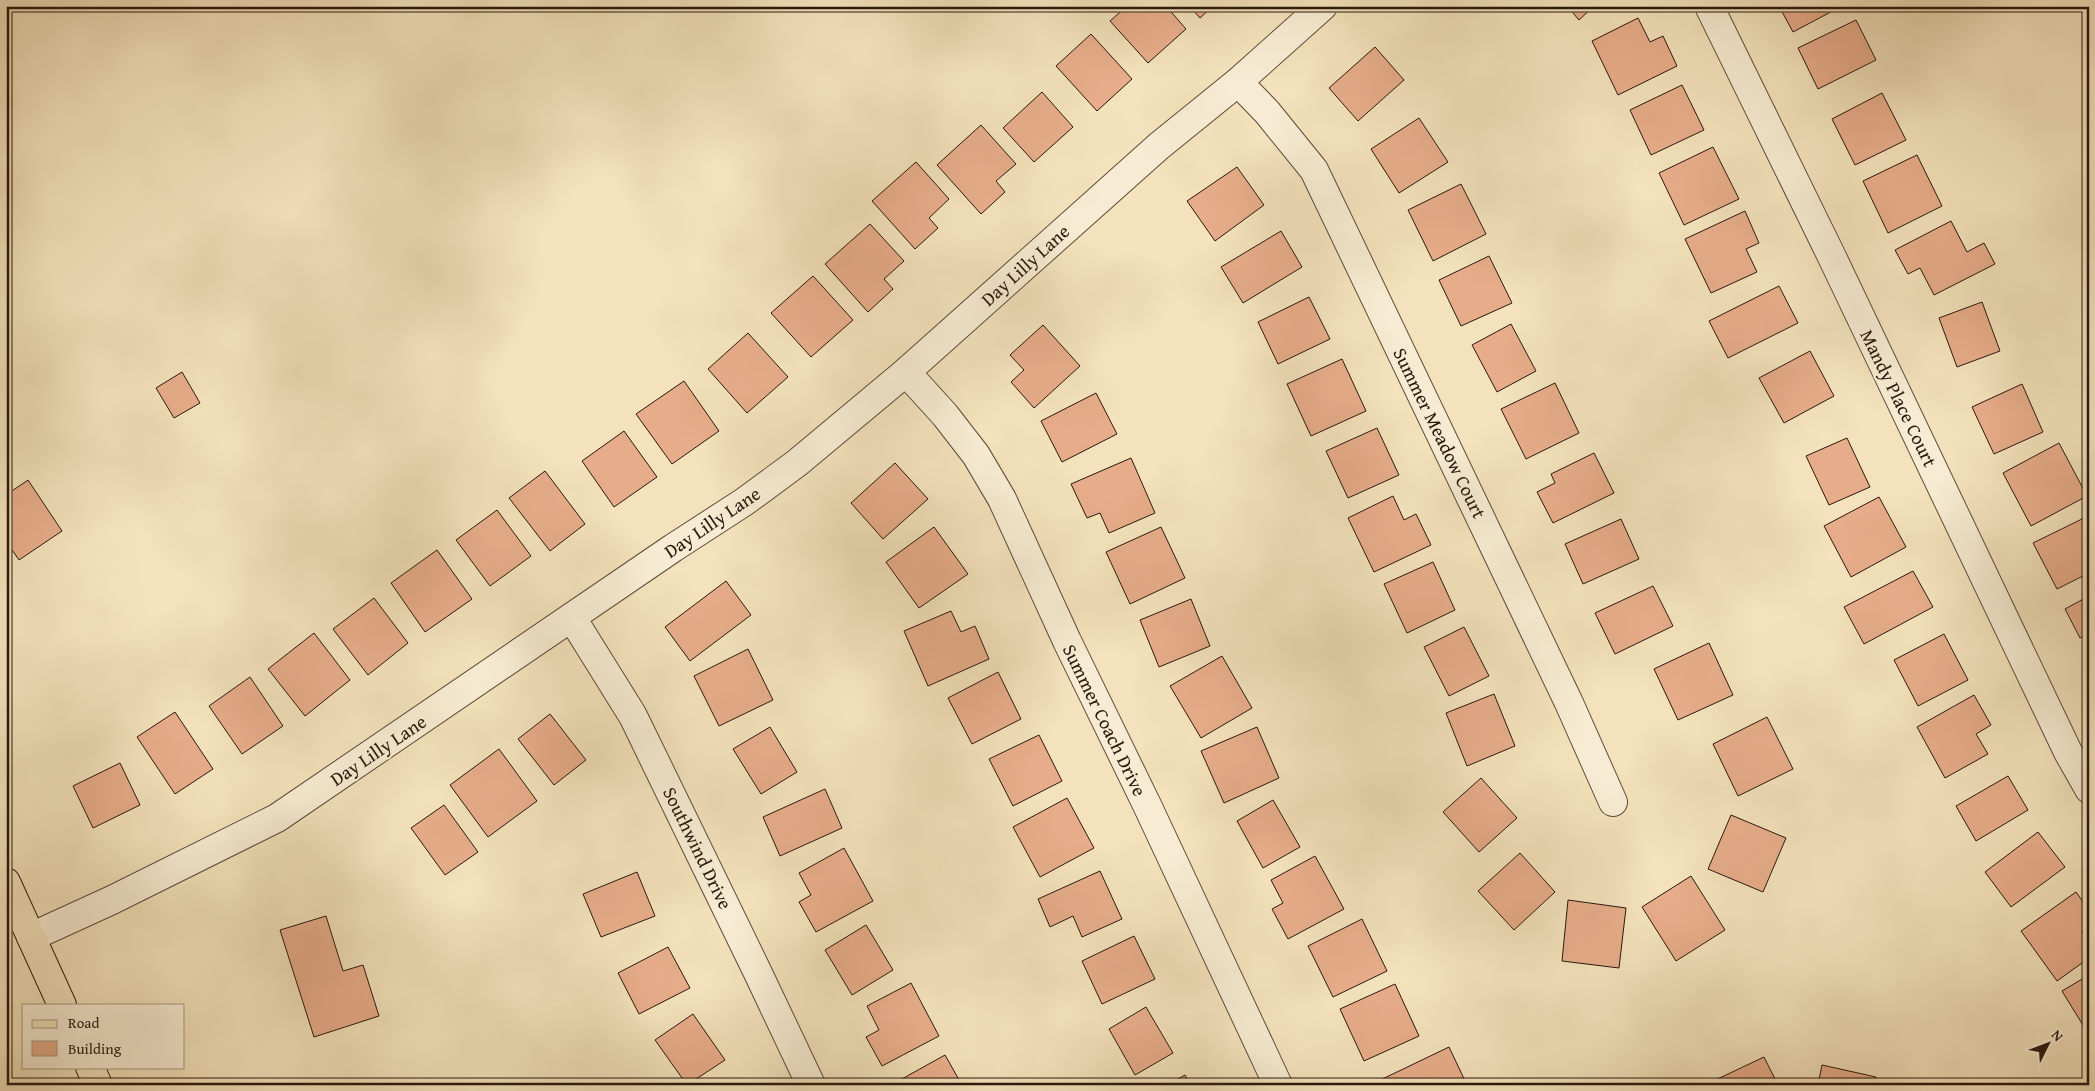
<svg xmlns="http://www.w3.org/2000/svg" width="2095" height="1091" font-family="'Gentium Book Plus',serif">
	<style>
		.building { fill: #e7ad8a; stroke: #2a180e }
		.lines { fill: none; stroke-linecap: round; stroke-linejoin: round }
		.minor-casing { stroke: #5c4a39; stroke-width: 30 }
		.major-casing { stroke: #2a180e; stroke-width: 30 }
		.minor { stroke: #f7ecd3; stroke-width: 28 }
		.major { stroke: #f3e2bb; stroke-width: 28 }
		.labels { text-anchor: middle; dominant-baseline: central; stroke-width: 4.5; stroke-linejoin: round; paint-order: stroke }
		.street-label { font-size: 19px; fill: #2a180e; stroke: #f7ecd3 }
	</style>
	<rect width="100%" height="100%" fill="#f3e2bb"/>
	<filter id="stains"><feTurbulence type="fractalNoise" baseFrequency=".004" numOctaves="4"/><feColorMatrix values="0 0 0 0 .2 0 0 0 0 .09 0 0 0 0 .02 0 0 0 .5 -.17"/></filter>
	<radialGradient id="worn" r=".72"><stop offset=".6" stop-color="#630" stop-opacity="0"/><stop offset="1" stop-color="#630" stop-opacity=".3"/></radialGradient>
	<g class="building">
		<polygon points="1127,6 1166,6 1186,29 1148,63 1110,21"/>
		<polygon points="1189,6 1213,6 1200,18"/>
		<polygon points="1567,6 1594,6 1579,20"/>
		<polygon points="1779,6 1842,6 1793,32"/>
		<polygon points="1638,18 1650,42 1663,36 1677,66 1618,95 1592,41"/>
		<polygon points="1856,20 1876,60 1818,89 1798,48"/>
		<polygon points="1091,34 1132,79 1097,111 1056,66"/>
		<polygon points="1375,47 1404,80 1358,121 1329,88"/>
		<polygon points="1682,85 1704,130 1651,155 1630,110"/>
		<polygon points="1042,92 1073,127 1034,162 1003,128"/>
		<polygon points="1882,93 1906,140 1855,165 1832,119"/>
		<polygon points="1419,118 1448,162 1399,193 1371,149"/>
		<polygon points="981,125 1016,164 996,181 1005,192 981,214 937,165"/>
		<polygon points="1713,147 1739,199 1684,225 1659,173"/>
		<polygon points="1917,155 1942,206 1888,233 1863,181"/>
		<polygon points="916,162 949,199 929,218 938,228 915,249 872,201"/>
		<polygon points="1237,167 1264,205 1215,241 1187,201"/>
		<polygon points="1461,184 1486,234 1433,261 1408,210"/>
		<polygon points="1745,211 1759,243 1746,249 1757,272 1711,293 1685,239"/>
		<polygon points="1951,221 1967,252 1984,243 1995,264 1934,295 1920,268 1908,274 1895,250"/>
		<polygon points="870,224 904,261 884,279 893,289 868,312 825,264"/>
		<polygon points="1281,231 1302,267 1243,303 1221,267"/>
		<polygon points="1489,256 1512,303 1461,326 1439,280"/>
		<polygon points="813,276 853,320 811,357 771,313"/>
		<polygon points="1779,286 1798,323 1728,358 1709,321"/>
		<polygon points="1309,297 1330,339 1278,364 1258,322"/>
		<polygon points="1982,302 2000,351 1957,367 1939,318"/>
		<polygon points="1511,324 1536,371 1497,392 1472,345"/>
		<polygon points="1043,325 1080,366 1034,408 1011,382 1024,370 1010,355"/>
		<polygon points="748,333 788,377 747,413 708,369"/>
		<polygon points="1810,351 1834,396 1784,423 1759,378"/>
		<polygon points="1342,359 1366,411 1311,436 1287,384"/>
		<polygon points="182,372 200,403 174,418 156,388"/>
		<polygon points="684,381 719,431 672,464 636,414"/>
		<polygon points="1555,383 1579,433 1526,459 1501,409"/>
		<polygon points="2022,384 2043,432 1994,454 1972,407"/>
		<polygon points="1096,393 1117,434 1062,462 1041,421"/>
		<polygon points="1377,428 1399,475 1348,498 1326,451"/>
		<polygon points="624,431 657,477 614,507 582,461"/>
		<polygon points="1847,438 1870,487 1829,505 1806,456"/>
		<polygon points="2059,443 2087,496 2031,526 2003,473"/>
		<polygon points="1594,453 1614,493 1553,523 1537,492 1555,483 1551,474"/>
		<polygon points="1131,458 1155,513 1109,533 1100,513 1087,518 1071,484"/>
		<polygon points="895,463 928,499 883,539 851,503"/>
		<polygon points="545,471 585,524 550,551 509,498"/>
		<polygon points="28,480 62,531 19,560 6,541 6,495"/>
		<polygon points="1393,496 1404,520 1416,514 1431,545 1374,572 1348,518"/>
		<polygon points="1879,497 1906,547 1851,577 1824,526"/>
		<polygon points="497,510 531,556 490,586 456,540"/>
		<polygon points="2084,518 2089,529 2089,573 2057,589 2033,543"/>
		<polygon points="1621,519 1639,559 1583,584 1565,544"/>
		<polygon points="934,527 968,574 919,608 886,562"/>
		<polygon points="1161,527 1185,578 1130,604 1106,552"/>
		<polygon points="437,550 472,599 425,632 391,583"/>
		<polygon points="1433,562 1455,610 1407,633 1384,584"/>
		<polygon points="1913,571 1933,607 1864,644 1844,607"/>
		<polygon points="726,581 751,615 690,661 665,627"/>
		<polygon points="1653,586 1673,626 1615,654 1595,613"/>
		<polygon points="2089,596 2089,634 2080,638 2065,609"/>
		<polygon points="374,598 408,643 368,675 333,629"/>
		<polygon points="1191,599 1210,646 1159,667 1140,620"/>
		<polygon points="951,611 961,632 975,626 989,659 928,686 904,631"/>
		<polygon points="1464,627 1489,676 1449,696 1424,647"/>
		<polygon points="314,633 350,680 305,716 268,669"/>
		<polygon points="1944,634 1968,680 1918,706 1894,660"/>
		<polygon points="1709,643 1733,695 1678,720 1654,669"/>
		<polygon points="748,649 773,700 719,726 694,676"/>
		<polygon points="1222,656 1252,708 1201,738 1170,686"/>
		<polygon points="998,672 1021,719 972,744 948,698"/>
		<polygon points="250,677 283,726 242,754 209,706"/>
		<polygon points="1494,694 1515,746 1467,766 1446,713"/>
		<polygon points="1974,695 1991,725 1976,734 1988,754 1945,778 1917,727"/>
		<polygon points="175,712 213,769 175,794 137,737"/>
		<polygon points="550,714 586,760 554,785 518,739"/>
		<polygon points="1767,717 1793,769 1738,796 1713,744"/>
		<polygon points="770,727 797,772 761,794 733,749"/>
		<polygon points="1257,727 1279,778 1224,803 1201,751"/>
		<polygon points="1039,735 1062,781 1013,806 989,759"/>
		<polygon points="499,749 537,801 488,837 450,785"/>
		<polygon points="120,763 140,805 93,828 73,786"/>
		<polygon points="2008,776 2028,810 1976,841 1956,806"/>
		<polygon points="1481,778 1517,818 1479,852 1443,812"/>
		<polygon points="825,789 842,828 780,856 763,817"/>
		<polygon points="1067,798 1094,848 1040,877 1013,827"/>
		<polygon points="1273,800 1300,847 1263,868 1237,821"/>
		<polygon points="444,805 478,852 445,875 411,828"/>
		<polygon points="1731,815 1786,838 1763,892 1708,869"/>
		<polygon points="2038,832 2065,867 2011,907 1985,872"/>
		<polygon points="844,848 873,901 816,932 799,902 811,895 799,873"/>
		<polygon points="1520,853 1555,892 1514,930 1478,891"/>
		<polygon points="1315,856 1344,909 1288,939 1272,909 1283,903 1271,880"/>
		<polygon points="1100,871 1122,919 1082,937 1073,916 1050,927 1038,899"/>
		<polygon points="637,872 655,916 601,937 583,894"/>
		<polygon points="1691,876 1725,930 1676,961 1642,907"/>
		<polygon points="2076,892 2089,910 2089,927 2082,932 2089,941 2089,958 2057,981 2021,931"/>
		<polygon points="1568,900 1626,908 1619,968 1562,961"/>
		<polygon points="326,916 343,971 363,965 379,1016 314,1037 280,930"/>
		<polygon points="1362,919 1387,971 1333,997 1308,946"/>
		<polygon points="866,925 893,970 852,995 825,950"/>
		<polygon points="1134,936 1155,979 1102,1004 1082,961"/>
		<polygon points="668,947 690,988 639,1014 618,973"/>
		<polygon points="2089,975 2089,1035 2062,991"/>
		<polygon points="911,983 939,1036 882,1066 866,1037 879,1030 867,1006"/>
		<polygon points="1395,984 1419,1036 1364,1061 1340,1009"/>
		<polygon points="1146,1007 1173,1053 1135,1075 1109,1029"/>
		<polygon points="693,1014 725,1060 687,1085 655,1040"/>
		<polygon points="1449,1047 1467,1085 1373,1085 1372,1084"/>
		<polygon points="945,1055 962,1085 891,1085"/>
		<polygon points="1764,1057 1778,1085 1710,1085 1709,1083"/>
		<polygon points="1822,1065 1876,1077 1875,1085 1818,1085"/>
		<polygon points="1185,1075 1190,1085 1167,1085"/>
	</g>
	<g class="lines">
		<defs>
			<g id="minor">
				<polyline points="1709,6 1832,257 2068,752 2089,789"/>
				<polyline points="1238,82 1267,112 1314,170 1569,703 1613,802"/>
				<polyline points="906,372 945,415 976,455 1002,499 1067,641 1147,805 1278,1085"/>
				<polyline points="572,618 633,716 758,973 811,1085"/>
				<polyline points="31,937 112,900 277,818 673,548 744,502 797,463 906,372 1159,146 1238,82 1323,6"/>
			</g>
			<g id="major">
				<polyline points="6,882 62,1005"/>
				<polyline points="90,1067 98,1085"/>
			</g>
		</defs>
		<use href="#minor" class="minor-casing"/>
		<use href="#major" class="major-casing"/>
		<use href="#minor" class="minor"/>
		<use href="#major" class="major"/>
	</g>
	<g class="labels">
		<g class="street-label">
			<text transform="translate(1025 265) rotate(-42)">Day Lilly Lane</text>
			<text transform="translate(1899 398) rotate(64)">Mandy Place Court</text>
			<text transform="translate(1440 433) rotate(64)">Summer Meadow Court</text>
			<text transform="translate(712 522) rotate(-34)">Day Lilly Lane</text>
			<text transform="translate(1105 720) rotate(64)">Summer Coach Drive</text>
			<text transform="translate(378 750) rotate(-34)">Day Lilly Lane</text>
			<text transform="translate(698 848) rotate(64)">Southwind Drive</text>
		</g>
	</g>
	<rect width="2095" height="1091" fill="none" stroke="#f3e2bb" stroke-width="25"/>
	<rect x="8" y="8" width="2080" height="1076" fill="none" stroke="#2a180e" stroke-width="2.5"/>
	<rect x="12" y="12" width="2070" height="1066" fill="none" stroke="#2a180e"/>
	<rect x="22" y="1004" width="162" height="65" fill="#f7ecd3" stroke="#a59784"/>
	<rect x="32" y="1020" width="25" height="8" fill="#f3e2bb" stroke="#a59784"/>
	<text x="68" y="1028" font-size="15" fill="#2a180e">Road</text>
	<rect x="32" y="1041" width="25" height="15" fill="#e7ad8a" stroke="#a59784"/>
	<text x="68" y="1054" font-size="15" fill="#2a180e">Building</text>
	<g transform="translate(2048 1044) rotate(48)" stroke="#f7ecd3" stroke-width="4" paint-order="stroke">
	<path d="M0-4L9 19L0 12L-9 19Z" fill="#2a180e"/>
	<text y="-8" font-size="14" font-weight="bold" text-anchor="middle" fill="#2a180e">N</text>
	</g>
	<rect width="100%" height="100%" filter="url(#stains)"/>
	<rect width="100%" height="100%" fill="url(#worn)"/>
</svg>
